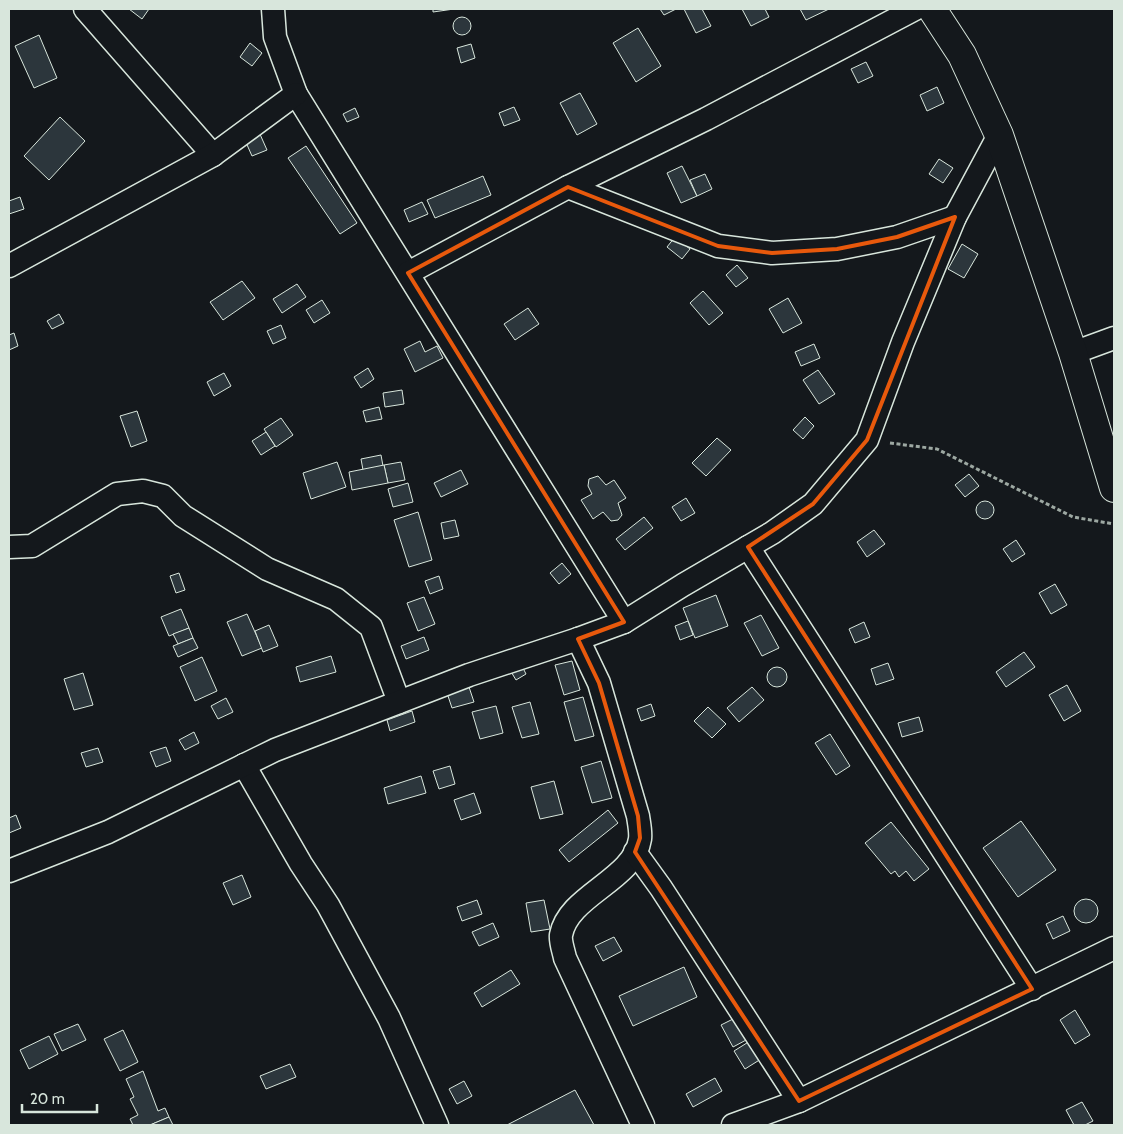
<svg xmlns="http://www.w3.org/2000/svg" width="1123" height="1134" font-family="Cabin,sans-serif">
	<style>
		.building { fill: #2c363c; stroke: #d8e6dc }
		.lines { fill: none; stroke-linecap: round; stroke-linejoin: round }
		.minor-casing { stroke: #d8e6dc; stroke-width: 25 }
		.tertiary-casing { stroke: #d8e6dc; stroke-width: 30 }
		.path { stroke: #9da8a2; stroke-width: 3; stroke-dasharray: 4 2.5; stroke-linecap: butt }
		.minor { stroke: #14181c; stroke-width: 22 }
		.tertiary { stroke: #14181c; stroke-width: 28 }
		.marked { fill: none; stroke: #e8590c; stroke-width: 4; stroke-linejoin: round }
	</style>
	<rect width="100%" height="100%" fill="#14181c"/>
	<g class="building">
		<polygon points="129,9 149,9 142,19"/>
		<polygon points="433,9 454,9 433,12"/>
		<polygon points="660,9 676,9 664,15"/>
		<polygon points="684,9 702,9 711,26 696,33"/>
		<polygon points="742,9 765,9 769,17 751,26"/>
		<polygon points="800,9 829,9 806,20"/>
		<circle cx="462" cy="26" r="9"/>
		<polygon points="638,28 661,66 636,82 613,43"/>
		<polygon points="39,35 57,78 34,88 15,46"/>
		<polygon points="250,43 262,53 252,66 240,57"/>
		<polygon points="471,44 475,58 461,63 457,48"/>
		<polygon points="866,62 873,76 858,83 851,69"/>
		<polygon points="937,87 944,103 927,111 920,95"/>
		<polygon points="580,93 597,124 577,135 560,103"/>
		<polygon points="514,107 520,120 504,126 499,113"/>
		<polygon points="355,108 359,117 347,122 343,114"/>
		<polygon points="60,117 85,141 49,180 24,156"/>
		<polygon points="259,132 267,150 252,156 244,138"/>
		<polygon points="306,146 357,223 340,234 288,158"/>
		<polygon points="939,159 953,168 943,183 929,174"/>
		<polygon points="682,166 697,196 681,203 667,173"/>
		<polygon points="705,174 712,189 697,196 690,180"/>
		<polygon points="483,176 491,195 435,218 427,200"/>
		<polygon points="20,197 24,209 9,214 9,201"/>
		<polygon points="422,202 428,214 409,222 404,210"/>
		<polygon points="675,237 690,249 682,259 667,247"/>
		<polygon points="962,244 978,254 964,278 948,269"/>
		<polygon points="737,265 748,278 736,287 726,275"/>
		<polygon points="242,281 255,298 223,320 210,302"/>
		<polygon points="297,284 306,297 282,313 273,299"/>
		<polygon points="703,291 723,313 709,325 690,303"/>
		<polygon points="788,298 802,323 783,333 769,309"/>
		<polygon points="322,300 330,313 314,323 306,310"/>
		<polygon points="528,308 539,324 515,340 504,324"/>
		<polygon points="59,314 64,323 52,329 47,321"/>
		<polygon points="281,325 286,338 273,344 267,331"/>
		<polygon points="14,333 18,346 9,350 9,335"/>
		<polygon points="420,341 425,352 437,346 443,358 415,372 404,349"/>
		<polygon points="814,344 820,358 801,366 795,352"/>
		<polygon points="368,368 374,379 361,388 354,377"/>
		<polygon points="818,370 835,394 819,404 803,380"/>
		<polygon points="224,373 231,386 214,396 207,382"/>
		<polygon points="402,390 404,404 385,407 383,393"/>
		<polygon points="379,407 382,419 366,422 363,411"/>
		<polygon points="137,411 147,441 131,447 120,416"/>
		<polygon points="805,417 814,426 803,439 793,430"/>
		<polygon points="281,418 293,435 276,447 264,429"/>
		<polygon points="266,432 275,446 261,455 252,441"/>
		<polygon points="717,438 731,450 706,476 692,463"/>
		<polygon points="381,455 383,466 363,470 361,459"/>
		<polygon points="337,462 346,487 311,499 303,473"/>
		<polygon points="401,462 405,480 388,483 384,465"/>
		<polygon points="384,465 388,483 352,490 349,472"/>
		<polygon points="461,470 468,484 441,497 434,483"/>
		<polygon points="969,474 979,486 965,497 955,485"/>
		<polygon points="598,476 606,485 614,480 626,498 618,503 622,515 618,520 611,521 603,512 593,519 581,500 592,494 588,486 589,479"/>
		<polygon points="408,483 413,502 393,507 388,489"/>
		<polygon points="686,498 695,513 681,521 672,507"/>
		<circle cx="985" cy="510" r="9"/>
		<polygon points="418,512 432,560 409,567 394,520"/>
		<polygon points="644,517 653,528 625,550 616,539"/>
		<polygon points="455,520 459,536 444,539 441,523"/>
		<polygon points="874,530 885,544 867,557 857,542"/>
		<polygon points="1016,540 1025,554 1012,562 1003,549"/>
		<polygon points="562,563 571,574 559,584 550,573"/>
		<polygon points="179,573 185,590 176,593 170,576"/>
		<polygon points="439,576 443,589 430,594 425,581"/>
		<polygon points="1055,584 1067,605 1051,614 1039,593"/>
		<polygon points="716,595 728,626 695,638 683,608"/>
		<polygon points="424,597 435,624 418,631 407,603"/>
		<polygon points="181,609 189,628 169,636 161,617"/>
		<polygon points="247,614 262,648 242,656 227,622"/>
		<polygon points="761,615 779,648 762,656 744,623"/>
		<polygon points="688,621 693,635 680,640 675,626"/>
		<polygon points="864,622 870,637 855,643 849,629"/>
		<polygon points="269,625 278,646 263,652 255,631"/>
		<polygon points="189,628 193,638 178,644 173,634"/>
		<polygon points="424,637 429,650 406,659 401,646"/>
		<polygon points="193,638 198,648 178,657 173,646"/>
		<polygon points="1024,652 1035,667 1006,687 996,672"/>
		<polygon points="331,656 336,672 300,682 296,667"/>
		<polygon points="202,657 217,691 195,701 180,667"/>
		<polygon points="572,661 580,690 564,695 555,665"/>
		<polygon points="888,663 894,679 876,685 871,669"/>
		<polygon points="521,664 526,674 516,680 510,670"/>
		<circle cx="777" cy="677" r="10"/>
		<polygon points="83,673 93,705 74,710 64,679"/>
		<polygon points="1067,685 1081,711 1064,721 1049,695"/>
		<polygon points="469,687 474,702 452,708 447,693"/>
		<polygon points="752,687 764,700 739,722 727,708"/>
		<polygon points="583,697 594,736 575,741 564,702"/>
		<polygon points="226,698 233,712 218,719 211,706"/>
		<polygon points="530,702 539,734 522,738 512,707"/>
		<polygon points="651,704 655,716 641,721 637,709"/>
		<polygon points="496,706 503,733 480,739 472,712"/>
		<polygon points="708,707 726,724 712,738 694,721"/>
		<polygon points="412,711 415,722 390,731 387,720"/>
		<polygon points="919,717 923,731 902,737 898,723"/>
		<polygon points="194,732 199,743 185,750 179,740"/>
		<polygon points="830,734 850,766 836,775 815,743"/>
		<polygon points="166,747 171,761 156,767 150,752"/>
		<polygon points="98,748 103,762 86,767 81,753"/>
		<polygon points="601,761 612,798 592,803 581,767"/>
		<polygon points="450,766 455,784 439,789 433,771"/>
		<polygon points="421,776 426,793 388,804 384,788"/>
		<polygon points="554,781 563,814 540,819 531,787"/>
		<polygon points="474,793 481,813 461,820 454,800"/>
		<polygon points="608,810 618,823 569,862 559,850"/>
		<polygon points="16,815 21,828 9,833 9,818"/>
		<polygon points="1021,821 1056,870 1018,897 983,848"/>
		<polygon points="891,822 929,869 914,881 906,871 899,877 895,871 891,874 865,843"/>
		<polygon points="242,875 251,897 233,905 223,883"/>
		<circle cx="1086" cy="911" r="12"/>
		<polygon points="477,900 482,914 462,921 457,907"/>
		<polygon points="544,900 550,929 531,932 526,903"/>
		<polygon points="1063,916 1070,931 1053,939 1046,924"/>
		<polygon points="493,923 499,937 479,946 472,932"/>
		<polygon points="614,937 622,951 603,961 595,946"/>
		<polygon points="684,967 697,997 633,1026 619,996"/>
		<polygon points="511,970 520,984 482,1007 474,993"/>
		<polygon points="1075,1010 1090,1035 1075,1044 1060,1020"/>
		<polygon points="737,1017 748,1039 733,1047 721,1025"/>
		<polygon points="78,1024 86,1040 62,1051 54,1034"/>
		<polygon points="123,1030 138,1062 120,1071 104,1039"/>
		<polygon points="49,1036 58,1054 29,1069 20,1050"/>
		<polygon points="750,1041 761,1059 745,1069 734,1051"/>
		<polygon points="290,1064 296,1077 266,1089 260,1076"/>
		<polygon points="143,1071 158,1111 165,1108 169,1117 150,1125 133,1125 130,1119 138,1115 130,1099 134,1097 126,1079"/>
		<polygon points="715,1078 722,1091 693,1107 686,1094"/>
		<polygon points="464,1081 472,1096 457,1104 449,1089"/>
		<polygon points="575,1090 594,1125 507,1125"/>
		<polygon points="1082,1102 1093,1121 1085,1125 1074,1125 1066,1110"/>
		<polygon points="169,1117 173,1125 150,1125"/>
	</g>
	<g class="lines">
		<defs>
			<g id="minor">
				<polyline points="85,9 213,155"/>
				<polyline points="273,9 275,37 296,94 624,622"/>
				<polyline points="568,187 718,246 772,253 837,249 897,237 955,217"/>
				<polyline points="9,266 213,155 296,94"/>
				<polyline points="408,273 568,187 706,119 915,9"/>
				<polyline points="1073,353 1114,338"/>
				<polyline points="9,547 32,546 117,494 143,491 163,496 183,516 267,569 336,599 371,627 399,702"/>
				<polyline points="748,547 1032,989"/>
				<path d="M578 639 599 683 638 816C639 823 641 832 640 839 634 880 568 895 561 935 560 942 564 952 565 958L643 1125"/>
				<polyline points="244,765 301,864 328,905 389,1018 437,1125"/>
				<polyline points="635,852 661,888 799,1101"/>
				<polyline points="9,871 108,832 275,750 469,675 578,639 624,622 683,585 772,533 813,504 867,440 903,342 955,217 999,135"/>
				<polyline points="733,1125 799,1101 1114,948"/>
			</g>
			<polyline id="tertiary" points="932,9 962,55 999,135 1073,353 1114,488"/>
		</defs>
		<use href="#minor" class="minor-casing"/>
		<use href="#tertiary" class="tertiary-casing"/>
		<polyline class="path" points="890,443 937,449 1073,517 1114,524"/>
		<use href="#minor" class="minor"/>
		<use href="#tertiary" class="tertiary"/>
	</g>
	<path class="marked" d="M568 187 718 246 772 253 837 249 897 237 955 217 867 440 813 504 748 547 1032 989 799 1101 635 852 640 838 638 816 599 683 578 639 624 622 408 273Z"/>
	<rect width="1123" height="1134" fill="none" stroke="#d8e6dc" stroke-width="20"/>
	<path d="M22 1104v8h75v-8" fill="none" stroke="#d8e6dc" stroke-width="2.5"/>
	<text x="30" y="1104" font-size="15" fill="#d8e6dc" stroke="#14181c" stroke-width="4" paint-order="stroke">20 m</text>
</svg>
